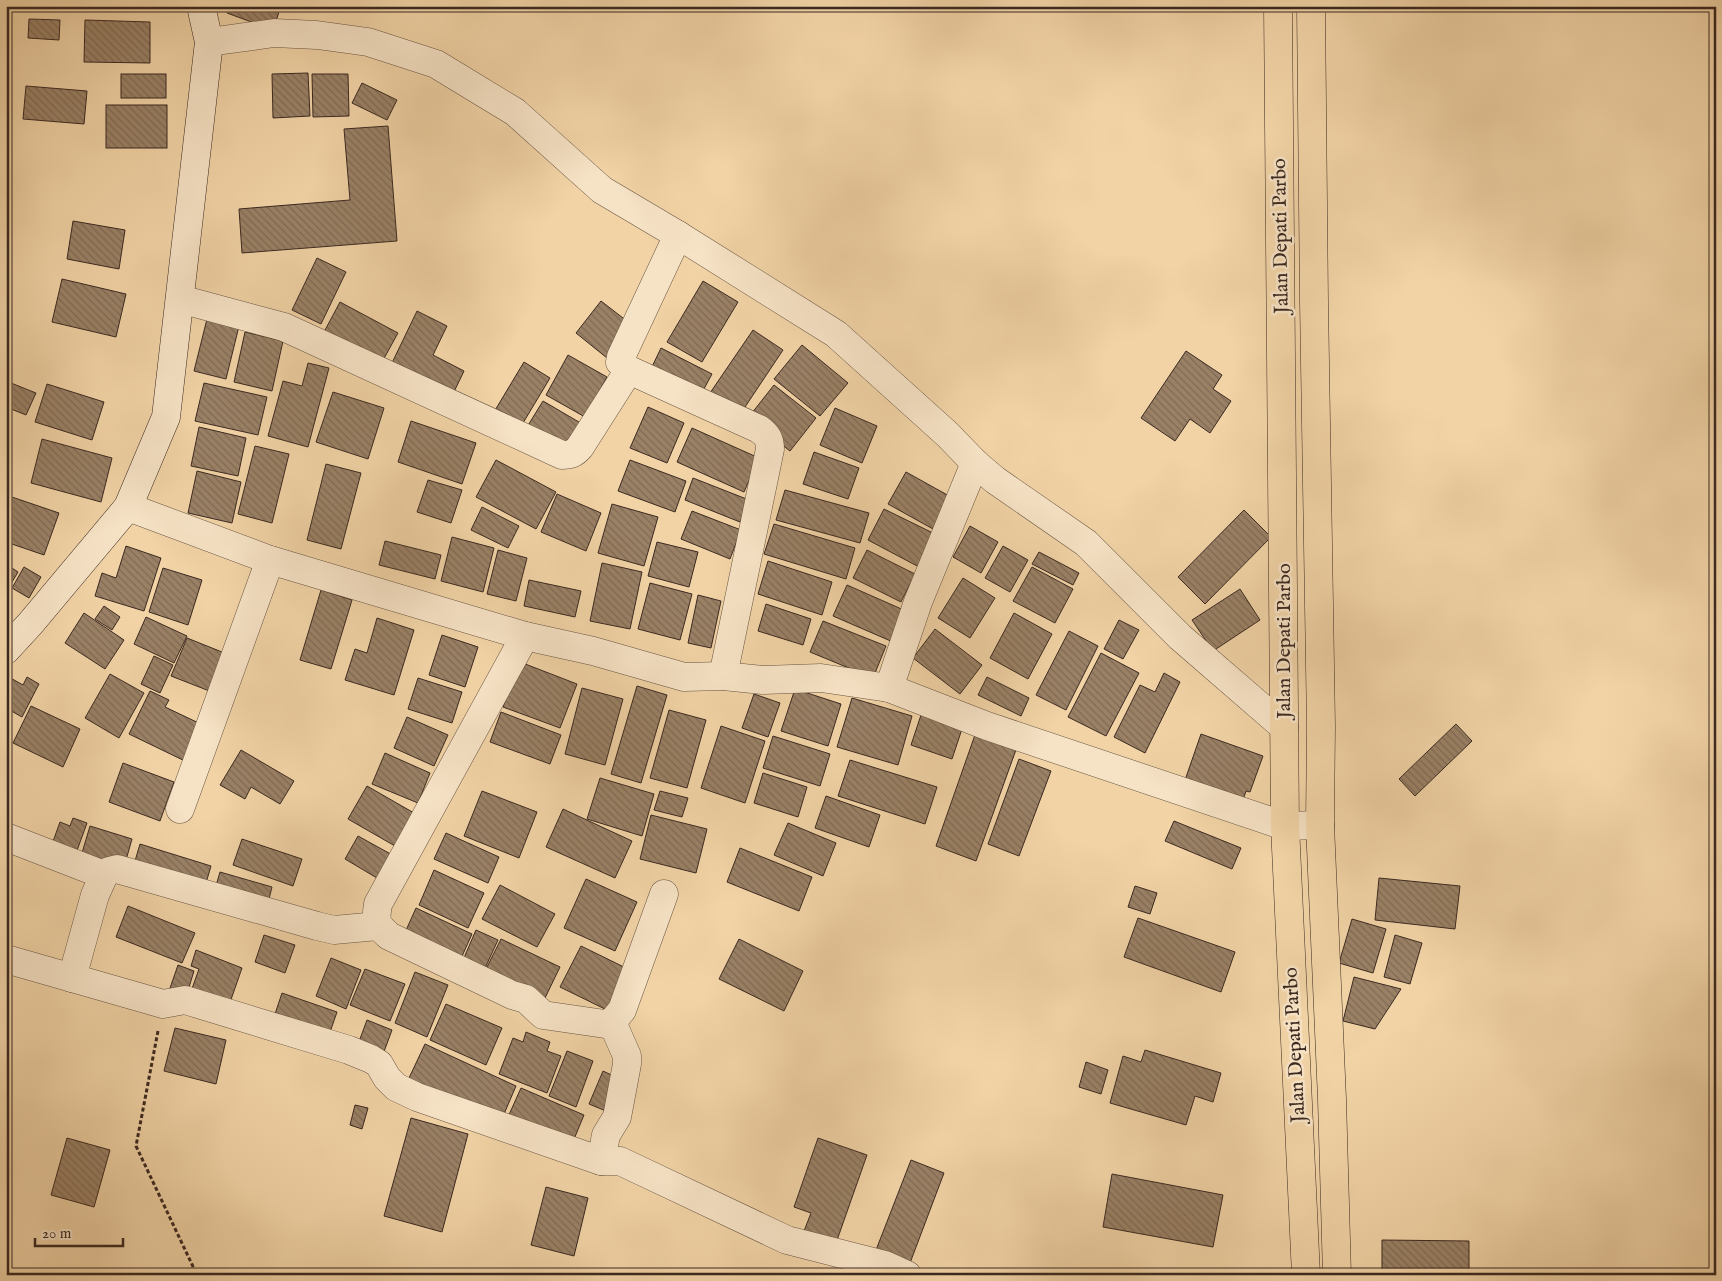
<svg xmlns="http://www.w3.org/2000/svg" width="1722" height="1281" font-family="'IM FELL English',serif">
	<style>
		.building { fill: url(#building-back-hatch); stroke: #3b2921 }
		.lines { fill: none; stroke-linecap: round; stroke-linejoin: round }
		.street-casing { stroke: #685442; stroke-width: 29 }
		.secondary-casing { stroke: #3b2921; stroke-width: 29 }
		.primary-casing { stroke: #3b2921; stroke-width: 29 }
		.path { stroke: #3b2921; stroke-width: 3; stroke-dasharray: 4 2.5; stroke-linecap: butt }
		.street { stroke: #f6e2c5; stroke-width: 28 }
		.secondary { stroke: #f6e2c5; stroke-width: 28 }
		.primary { stroke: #f1d3a6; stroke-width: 28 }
		.labels { text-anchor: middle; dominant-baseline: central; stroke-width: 5; stroke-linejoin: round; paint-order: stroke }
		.street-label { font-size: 20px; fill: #3b2921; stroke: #f6e2c5 }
	</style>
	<defs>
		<pattern id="building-back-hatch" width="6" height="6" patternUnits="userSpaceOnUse" patternTransform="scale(1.25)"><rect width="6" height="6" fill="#9a8166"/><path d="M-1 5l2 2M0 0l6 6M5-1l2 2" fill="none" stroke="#7f6a54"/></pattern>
	</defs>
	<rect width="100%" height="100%" fill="#f1d3a6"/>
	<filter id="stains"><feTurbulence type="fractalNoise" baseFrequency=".004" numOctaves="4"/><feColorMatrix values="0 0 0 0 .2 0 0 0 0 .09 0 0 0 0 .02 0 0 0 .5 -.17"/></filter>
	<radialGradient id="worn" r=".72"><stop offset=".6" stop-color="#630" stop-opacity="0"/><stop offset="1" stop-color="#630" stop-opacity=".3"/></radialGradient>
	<g class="building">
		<polygon points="229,6 281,6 273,30 227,13"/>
		<polygon points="29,19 60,20 59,40 28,38"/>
		<polygon points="85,20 150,22 150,63 84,62"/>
		<polygon points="308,73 310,116 273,118 272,74"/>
		<rect x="121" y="74" width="45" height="24"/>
		<polygon points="312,74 348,74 349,116 313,117"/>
		<polygon points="362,83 397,100 387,120 352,103"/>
		<polygon points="26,86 87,91 84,124 23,119"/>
		<rect x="106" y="105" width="61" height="43"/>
		<polygon points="388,126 397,241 242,253 239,209 350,200 344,129"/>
		<polygon points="73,221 125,230 119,269 67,259"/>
		<polygon points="317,258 346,272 321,324 292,310"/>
		<polygon points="62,279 126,294 116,337 52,322"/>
		<polygon points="703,281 738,302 702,362 667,342"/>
		<polygon points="601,301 632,325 607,358 576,333"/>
		<polygon points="340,302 398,333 382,362 324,332"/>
		<polygon points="417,311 447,326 433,355 464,371 451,398 390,367"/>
		<polygon points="208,315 240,322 226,379 194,371"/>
		<polygon points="753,330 783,350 741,413 710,393"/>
		<polygon points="245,332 283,341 272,391 234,382"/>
		<polygon points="802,345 848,383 820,416 774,379"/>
		<polygon points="661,348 712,374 699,398 649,373"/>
		<polygon points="1186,351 1222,375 1213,389 1231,401 1210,433 1190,419 1175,441 1141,418"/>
		<polygon points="568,355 607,377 585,417 546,395"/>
		<polygon points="524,362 550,378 520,428 494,412"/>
		<polygon points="308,363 329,368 308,447 268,436 283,381 302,386"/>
		<polygon points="6,381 36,393 26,415 6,407"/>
		<polygon points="204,383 267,397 258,435 195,421"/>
		<polygon points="47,384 104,402 92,440 35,422"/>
		<polygon points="774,385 816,418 790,451 748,418"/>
		<polygon points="333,392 384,408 368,459 316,442"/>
		<polygon points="543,401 584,425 569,452 527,427"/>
		<polygon points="648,407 684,423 667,463 630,448"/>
		<polygon points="835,408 877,426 862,463 820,445"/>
		<polygon points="411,421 476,443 462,484 398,462"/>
		<polygon points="199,427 246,438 238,476 191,466"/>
		<polygon points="692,428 759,458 744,492 677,462"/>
		<polygon points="42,439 112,458 101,502 31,483"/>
		<polygon points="255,446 289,454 272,523 238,514"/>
		<polygon points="814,452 859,468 848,499 803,484"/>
		<polygon points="496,460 556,492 536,529 476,497"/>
		<polygon points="630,460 686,481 675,512 618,491"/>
		<polygon points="326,464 361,473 341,549 307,540"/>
		<polygon points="197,471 241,482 232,523 188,513"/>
		<polygon points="906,472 951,497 933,529 888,504"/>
		<polygon points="693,478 749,500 740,522 685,500"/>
		<polygon points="428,480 462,490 451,523 417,512"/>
		<polygon points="785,490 869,513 860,543 776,520"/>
		<polygon points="557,494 601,513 586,551 541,532"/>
		<polygon points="6,495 59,513 44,555 6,542"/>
		<polygon points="612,504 658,517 644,566 598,553"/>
		<polygon points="482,507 519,526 508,548 471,530"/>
		<polygon points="884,509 935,534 919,567 868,540"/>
		<polygon points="1244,510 1271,537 1205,604 1178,577"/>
		<polygon points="692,511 741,530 730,559 681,539"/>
		<polygon points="774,524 855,548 846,579 764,554"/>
		<polygon points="970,526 998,542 981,573 953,557"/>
		<polygon points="452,537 494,548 483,592 441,581"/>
		<polygon points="385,541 441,555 435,579 379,565"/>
		<polygon points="657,542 698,552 689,587 648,576"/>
		<polygon points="126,546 161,558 144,611 95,596 102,573 116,578"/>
		<polygon points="1003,546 1028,560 1010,592 985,578"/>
		<polygon points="498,550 527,558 516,601 487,594"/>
		<polygon points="867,550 915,574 901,602 853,578"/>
		<polygon points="1039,552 1079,573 1073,585 1032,564"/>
		<polygon points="768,561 832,582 822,615 758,594"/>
		<polygon points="602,563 642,572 630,629 590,621"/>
		<polygon points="6,564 18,572 6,592"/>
		<polygon points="24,567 41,577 29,598 12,588"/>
		<polygon points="1032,567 1073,589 1055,623 1013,601"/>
		<polygon points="163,568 202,580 188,625 149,612"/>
		<polygon points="963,578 995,598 970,638 938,618"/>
		<polygon points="529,580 581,591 575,617 524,606"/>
		<polygon points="650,583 692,594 680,640 638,629"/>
		<polygon points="847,585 906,611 893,642 833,616"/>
		<polygon points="1240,589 1260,620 1213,651 1192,620"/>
		<polygon points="321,590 352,600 331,669 300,660"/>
		<polygon points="698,595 721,601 711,648 688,643"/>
		<polygon points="766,604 811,619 803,645 758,631"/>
		<polygon points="104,606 120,617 112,630 95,619"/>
		<polygon points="84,613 124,640 105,669 65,643"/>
		<polygon points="1014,613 1052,634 1028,679 990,658"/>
		<polygon points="146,617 187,636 174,663 134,644"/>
		<polygon points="377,618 414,630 394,695 345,680 355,649 367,653"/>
		<polygon points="1119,620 1139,630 1123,659 1104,649"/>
		<polygon points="823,621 886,646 873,678 810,652"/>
		<polygon points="935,629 982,665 960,694 913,658"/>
		<polygon points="1069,631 1098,646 1066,710 1036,695"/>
		<polygon points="442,635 478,647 465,687 429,675"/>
		<polygon points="187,638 227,654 212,692 171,676"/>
		<polygon points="1101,653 1139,673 1106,736 1068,717"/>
		<polygon points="154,656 173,665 160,693 141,684"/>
		<polygon points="520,662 577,684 560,728 503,707"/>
		<polygon points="1164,673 1180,682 1145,753 1114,737 1140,685 1155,692"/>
		<polygon points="110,674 144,693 119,738 85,718"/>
		<polygon points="7,676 23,685 27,677 39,684 22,717 6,708"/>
		<polygon points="987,677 1029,698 1021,716 978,695"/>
		<polygon points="418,678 462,692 452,723 408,709"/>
		<polygon points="637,686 667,695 641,783 611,774"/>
		<polygon points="582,688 623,699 605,765 565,754"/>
		<polygon points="795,689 841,704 828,746 781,731"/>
		<polygon points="150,691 169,700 165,707 205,726 187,762 129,734"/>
		<polygon points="754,694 780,703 768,737 742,728"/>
		<polygon points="852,698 912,716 898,765 837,747"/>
		<polygon points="31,706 80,729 63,767 13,743"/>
		<polygon points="669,710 706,720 687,788 650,778"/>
		<polygon points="501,712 561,735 550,764 490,742"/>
		<polygon points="921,715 962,729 952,759 911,745"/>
		<polygon points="407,717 448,735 434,766 394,748"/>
		<polygon points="1456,724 1472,741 1415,796 1399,779"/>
		<polygon points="721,726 765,741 745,803 701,788"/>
		<polygon points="976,732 1017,747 976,861 936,846"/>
		<polygon points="1201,734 1263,756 1250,792 1246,791 1241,806 1183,786"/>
		<polygon points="773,736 830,754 820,786 763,768"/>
		<polygon points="241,750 294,781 280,804 251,787 245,799 220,785"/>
		<polygon points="385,753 430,773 418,803 372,784"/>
		<polygon points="1019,759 1051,771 1019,856 988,844"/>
		<polygon points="850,760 937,787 925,824 838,796"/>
		<polygon points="123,763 174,782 160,821 109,802"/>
		<polygon points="763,773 807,787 798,817 754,803"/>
		<polygon points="600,778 654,794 642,836 587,819"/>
		<polygon points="367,786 414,813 395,846 348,819"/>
		<polygon points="482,791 537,812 519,858 464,836"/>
		<polygon points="660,791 688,798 682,817 654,810"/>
		<polygon points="826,796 880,815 869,847 815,828"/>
		<polygon points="563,809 632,841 615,878 546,847"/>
		<polygon points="651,815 707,829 696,873 640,859"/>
		<polygon points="73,818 87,823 75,856 51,847 60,822 70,826"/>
		<polygon points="1174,821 1241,848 1232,869 1165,841"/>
		<polygon points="788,823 836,843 823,876 774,855"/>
		<polygon points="90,826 132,839 124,867 82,853"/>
		<polygon points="446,833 499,857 488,883 434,859"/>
		<polygon points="358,836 396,857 382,881 345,859"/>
		<polygon points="242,839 302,859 293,886 233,865"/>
		<polygon points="140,844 211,866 203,893 132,871"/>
		<polygon points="740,848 812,877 799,911 727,882"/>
		<polygon points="434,870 484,893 468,928 419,905"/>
		<polygon points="220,872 272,887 266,911 213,896"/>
		<polygon points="1379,878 1460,886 1455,929 1375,920"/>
		<polygon points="586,879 637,902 615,951 564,928"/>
		<polygon points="500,885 555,914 537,947 482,919"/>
		<polygon points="1135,886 1157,893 1150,914 1128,907"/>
		<polygon points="128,906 195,933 182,963 116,937"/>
		<polygon points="416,908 472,934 459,963 403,937"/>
		<polygon points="1138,918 1235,952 1221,992 1124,957"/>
		<polygon points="1352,919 1386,929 1373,973 1339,963"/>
		<polygon points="476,930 498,940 481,977 460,967"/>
		<polygon points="264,935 295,945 285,973 255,962"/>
		<polygon points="1395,935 1422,943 1410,984 1384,977"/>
		<polygon points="501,939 560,967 545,998 486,969"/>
		<polygon points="739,939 803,971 784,1011 719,979"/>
		<polygon points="581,946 630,970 609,1011 560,987"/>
		<polygon points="196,950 242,968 227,1011 189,997 199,969 191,966"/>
		<polygon points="331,958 361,970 346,1009 316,996"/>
		<polygon points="178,965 194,971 186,997 169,991"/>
		<polygon points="365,969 405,984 390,1021 350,1005"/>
		<polygon points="415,972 448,985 427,1037 395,1023"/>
		<polygon points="1354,977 1401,989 1375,1029 1343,1021"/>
		<polygon points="282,993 337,1012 328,1038 273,1020"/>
		<polygon points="446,1004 502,1028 486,1065 430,1040"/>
		<polygon points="367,1020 392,1030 382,1057 357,1047"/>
		<polygon points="175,1028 226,1040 216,1084 164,1071"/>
		<polygon points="526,1032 550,1042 547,1051 561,1056 547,1093 499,1074 513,1038 523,1042"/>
		<polygon points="425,1044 516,1086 501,1121 409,1078"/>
		<polygon points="1145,1050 1221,1073 1213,1102 1195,1096 1186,1125 1110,1103 1123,1056 1141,1062"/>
		<polygon points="567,1051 593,1061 576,1107 549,1096"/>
		<polygon points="1086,1062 1108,1070 1101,1094 1079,1087"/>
		<polygon points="603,1071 620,1079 606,1111 589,1104"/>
		<polygon points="521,1088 584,1115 572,1144 508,1117"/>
		<polygon points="355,1105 368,1108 362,1129 350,1125"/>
		<polygon points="411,1118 468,1134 442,1232 384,1216"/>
		<polygon points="67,1138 110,1150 94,1207 51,1195"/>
		<polygon points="818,1138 867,1155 836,1243 804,1231 811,1213 794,1207"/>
		<polygon points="911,1160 944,1173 910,1263 876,1250"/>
		<polygon points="1112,1174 1223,1195 1213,1247 1103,1227"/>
		<polygon points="546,1187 588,1198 574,1256 531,1245"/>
		<polygon points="1382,1240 1469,1241 1469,1275 1382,1275"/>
	</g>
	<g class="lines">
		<defs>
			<g id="street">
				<polyline points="209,42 274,33 317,35 368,42 436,64 515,112 602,190 678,235 836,334 948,435 975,463 995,480 1086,543 1180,637 1284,727"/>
				<path d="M678 235 621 357 620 362 629 370 759 429C767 435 770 439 770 449L723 676"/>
				<path d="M180 299 284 327 562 455C570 455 574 454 580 447L629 370"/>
				<polyline points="128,507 270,560 525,636 593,651 684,677 723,676 763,680 821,678 889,688 987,726 1285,826 1320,825"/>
				<path d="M525 636 378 904C375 922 376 924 389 936L512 995 526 999 543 1015 605 1024 612 1022 622 1010 664 894"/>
				<polyline points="889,688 918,602 975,463"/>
				<polyline points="180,809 270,560"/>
				<polyline points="6,837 104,875"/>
				<polyline points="6,959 163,1004 185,1000 349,1050 371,1059 379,1064 387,1078 396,1087 417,1097 601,1161 620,1161 787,1240 885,1265 907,1275"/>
				<polyline points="72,978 95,895 104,875 109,871 117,869 317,926 334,930 378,926"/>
				<polyline points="601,1161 606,1135 617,1117 627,1064 627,1056 612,1022"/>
			</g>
			<polyline id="secondary" points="6,650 30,624 128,507 166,417 209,42 201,6"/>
			<g id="primary">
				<polyline points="1278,6 1285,826 1306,1275"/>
				<polyline points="1311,6 1314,302 1321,726 1320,825 1332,1099 1337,1275"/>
			</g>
		</defs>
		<use href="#street" class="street-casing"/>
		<use href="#secondary" class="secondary-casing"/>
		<use href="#primary" class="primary-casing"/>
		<polyline class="path" points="158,1031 136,1146 197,1275"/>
		<use href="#street" class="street"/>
		<use href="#secondary" class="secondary"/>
		<use href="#primary" class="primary"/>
	</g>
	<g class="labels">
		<g class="street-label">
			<text transform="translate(1281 236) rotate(-91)">Jalan Depati Parbo</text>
			<text transform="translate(1284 641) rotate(-90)">Jalan Depati Parbo</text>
			<text transform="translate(1295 1045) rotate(-93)">Jalan Depati Parbo</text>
		</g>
	</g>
	<rect width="1722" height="1281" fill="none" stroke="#f1d3a6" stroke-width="25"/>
	<rect x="8" y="8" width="1707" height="1266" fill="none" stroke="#3b2921" stroke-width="2.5"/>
	<rect x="12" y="12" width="1697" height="1256" fill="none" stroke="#3b2921"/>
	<path d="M35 1238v8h88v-8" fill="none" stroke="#3b2921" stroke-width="2.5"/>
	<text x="42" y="1238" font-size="15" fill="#3b2921" stroke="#f6e2c5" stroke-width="4" paint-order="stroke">20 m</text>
	<rect width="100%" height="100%" filter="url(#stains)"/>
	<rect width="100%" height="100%" fill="url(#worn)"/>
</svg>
